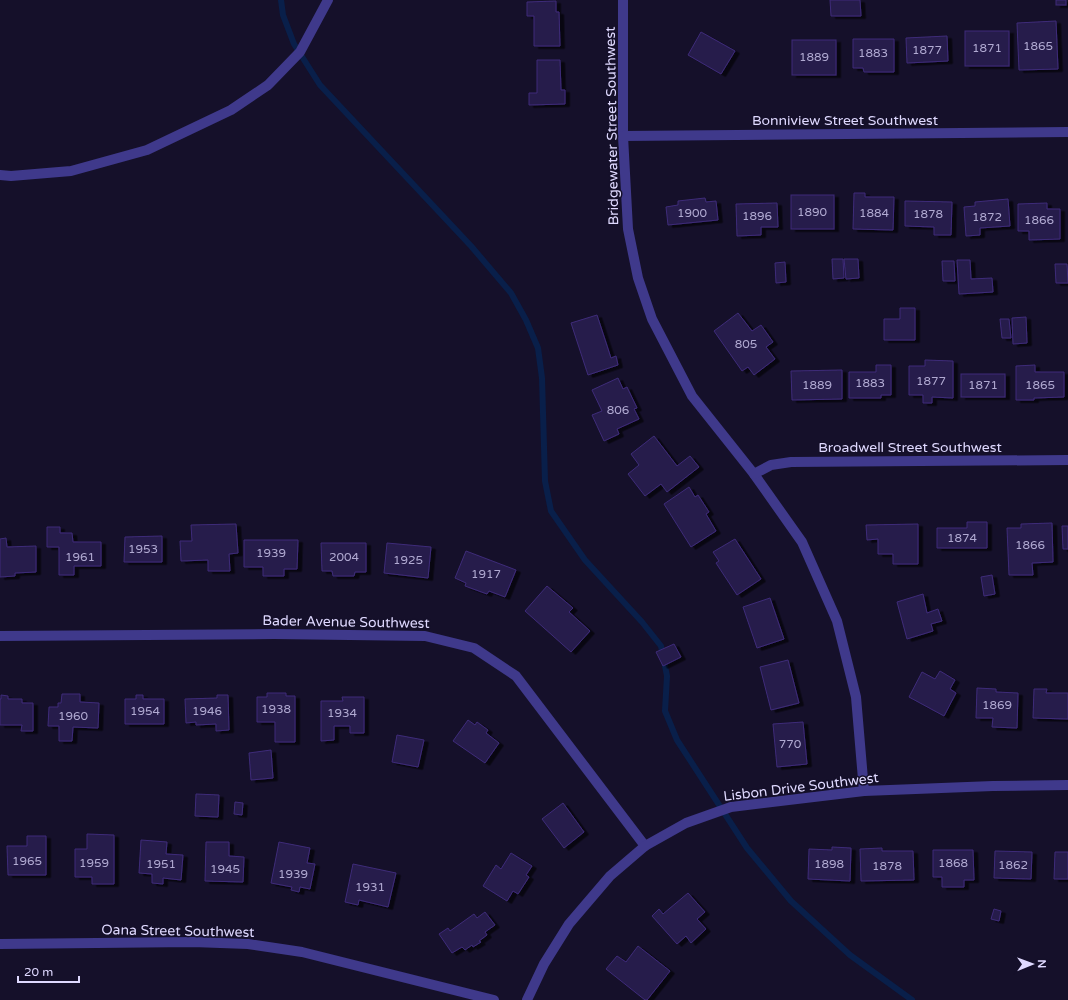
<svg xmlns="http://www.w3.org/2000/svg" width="1068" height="1000" font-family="'Varela Round',sans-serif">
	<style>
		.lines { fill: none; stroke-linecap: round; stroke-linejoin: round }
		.stream { stroke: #091f4a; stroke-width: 6 }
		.building { fill: #271b4c; stroke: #3e2c79; filter: url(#shadow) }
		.minor { stroke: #3f398b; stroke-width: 10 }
		.labels { text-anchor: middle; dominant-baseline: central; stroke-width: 3; stroke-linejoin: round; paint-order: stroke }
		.number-label { font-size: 12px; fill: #b1aad2 }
		.street-label { font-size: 14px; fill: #dfd9ff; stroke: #15102a }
	</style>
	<defs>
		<filter id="shadow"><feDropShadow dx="4.5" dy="2.5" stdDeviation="0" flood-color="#0009"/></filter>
	</defs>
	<rect width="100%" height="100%" fill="#15102a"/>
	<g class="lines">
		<polyline class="stream" points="281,0 283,15 294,44 320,85 471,246 511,293 526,320 538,348 542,378 545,481 551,511 585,560 642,622 661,646 667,676 665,711 677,740 747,848 791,901 850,955 912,1000"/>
	</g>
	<g class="building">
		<polygon points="830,0 860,0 861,16 831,16"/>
		<rect x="1056" y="0" width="10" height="5"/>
		<polygon points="556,1 556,12 559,12 560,46 534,46 534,16 527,16 527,2"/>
		<polygon points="1056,21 1058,69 1019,70 1017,23"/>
		<rect x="965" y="31" width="44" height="35"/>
		<polygon points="701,32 735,51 721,74 688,55"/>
		<polygon points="947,36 948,61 907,63 906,38"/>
		<polygon points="853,39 894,39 894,72 864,72 863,68 853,68"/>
		<rect x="792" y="40" width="44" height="35"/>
		<polygon points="537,60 560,60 561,90 565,90 565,104 529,105 529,93 537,93"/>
		<polygon points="854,193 865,193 865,197 894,197 893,230 853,229"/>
		<rect x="791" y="195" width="43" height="34"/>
		<polygon points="705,198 706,202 716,201 718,220 668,225 666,207 678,205 678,201"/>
		<polygon points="1008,199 1010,226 980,228 980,235 966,236 964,207 975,206 975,202"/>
		<polygon points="905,201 952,202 951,235 934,235 934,227 905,226"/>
		<polygon points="777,203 778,227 761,227 761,235 737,236 736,204"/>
		<polygon points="1047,203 1047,209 1060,209 1060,239 1029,240 1029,231 1018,231 1018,204"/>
		<polygon points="832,259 843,259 844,278 833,279"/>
		<polygon points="844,259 858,259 859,278 846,279"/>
		<polygon points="957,260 970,260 971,279 992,278 993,292 959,294"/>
		<polygon points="942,261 954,261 955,281 943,281"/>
		<polygon points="785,262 786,282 776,283 775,263"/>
		<polygon points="1055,264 1067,264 1068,283 1056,283"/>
		<polygon points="900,308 915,308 915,340 884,340 884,319 900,319"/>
		<polygon points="738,313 752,331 761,325 773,342 766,347 775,359 754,375 748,367 742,371 714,331"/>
		<polygon points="597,315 611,358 616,356 618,365 588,375 571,323"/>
		<polygon points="1026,317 1027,343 1013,344 1012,318"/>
		<polygon points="1000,319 1009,319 1011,338 1002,338"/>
		<polygon points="925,360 953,361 953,398 932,397 932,403 923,403 923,395 909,395 909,366 925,366"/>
		<polygon points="876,365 891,365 891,395 881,395 881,398 849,398 849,372 876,372"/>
		<polygon points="1035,365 1035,372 1064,372 1064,397 1034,398 1034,400 1016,400 1016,366"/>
		<polygon points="842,370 842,399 792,400 791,371"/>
		<rect x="961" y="374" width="44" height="23"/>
		<polygon points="618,378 623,389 627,387 637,408 634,409 639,419 617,429 619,434 604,441 592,415 602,411 592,390"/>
		<polygon points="654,436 677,466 690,456 699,467 667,492 661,484 645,496 628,474 639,465 631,454"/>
		<polygon points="689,487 695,497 698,495 709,512 706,514 716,531 691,547 664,504"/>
		<polygon points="967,522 987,522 987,548 937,548 937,528 967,528"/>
		<polygon points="1052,523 1053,562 1032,563 1033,575 1009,575 1007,528 1021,528 1021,524"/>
		<polygon points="236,524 238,553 229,554 230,571 208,571 208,560 181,561 180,541 192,541 191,525"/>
		<polygon points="918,524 918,564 893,564 893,554 878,554 878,539 867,540 866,525"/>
		<polygon points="1062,526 1068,526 1068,549 1063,549"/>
		<polygon points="47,527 60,527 60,533 72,533 73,542 101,542 101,566 74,566 74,575 59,575 59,547 47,547"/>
		<polygon points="162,536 162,562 124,562 125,537"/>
		<polygon points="6,538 7,547 36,546 36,572 15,573 15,576 0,577 0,539"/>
		<polygon points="735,539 761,579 737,595 716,563 719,561 713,552"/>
		<polygon points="244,540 298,540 297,569 284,569 284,576 263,576 263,567 244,567"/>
		<polygon points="321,543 366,543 366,572 355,572 354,576 333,576 332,571 322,571"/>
		<polygon points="387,543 431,547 428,578 384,573"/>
		<polygon points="466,551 516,570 505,597 489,591 487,594 465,586 466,583 455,578"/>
		<polygon points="992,575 995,594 984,596 981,577"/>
		<polygon points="547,586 573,608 569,612 590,631 571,652 525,611"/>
		<polygon points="923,594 927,613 938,609 942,621 931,624 933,631 907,639 897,602"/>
		<polygon points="770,598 784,639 757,648 743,607"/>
		<polygon points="674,644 681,657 663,666 656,652"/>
		<polygon points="788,660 799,703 771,710 760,667"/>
		<polygon points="940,671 955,680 950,689 956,693 944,716 909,697 922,672 935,679"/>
		<polygon points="977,688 996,689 996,692 1018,693 1017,728 992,727 993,718 976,718"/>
		<polygon points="1034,689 1047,689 1046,693 1068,693 1068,719 1033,718"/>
		<polygon points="267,693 286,693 286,696 295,696 295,742 275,742 275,722 257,722 257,697 267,697"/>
		<polygon points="62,694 80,694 80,702 99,703 98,728 73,727 72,741 59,741 59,726 48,726 49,707 58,707 58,703 61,703"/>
		<polygon points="1,695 8,696 8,699 22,699 22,703 33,703 33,731 21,731 22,725 0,725 0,699 1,699"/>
		<polygon points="136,695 143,695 143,699 164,699 164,724 125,724 125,699 136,699"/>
		<polygon points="217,695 228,695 229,730 216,731 216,724 196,725 196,722 186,723 185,699 217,698"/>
		<polygon points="342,697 364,697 364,733 350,733 350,726 334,726 334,740 321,741 321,701 343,701"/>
		<polygon points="468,720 475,725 477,722 488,730 486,733 499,743 485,763 453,741"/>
		<polygon points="803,722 807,764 777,767 773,724"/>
		<polygon points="397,735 424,740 418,767 392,762"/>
		<polygon points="271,750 273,778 251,780 249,753"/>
		<polygon points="196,794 219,795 218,817 195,816"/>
		<polygon points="235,802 243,803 242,815 234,814"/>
		<polygon points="563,803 584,832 564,848 542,819"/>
		<polygon points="87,834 114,835 114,884 92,884 92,877 75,877 75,849 87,849"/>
		<polygon points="27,836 46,836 46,875 8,875 7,846 27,846"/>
		<polygon points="141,840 167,842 166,854 183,855 181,880 163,878 163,884 152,883 152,874 139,873"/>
		<polygon points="206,842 229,842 229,856 244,857 243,882 205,881"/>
		<polygon points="279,842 310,848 307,863 315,864 310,889 300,887 299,892 291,890 292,887 271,883"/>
		<polygon points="832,847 851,848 850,881 808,879 809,849 832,850"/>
		<polygon points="882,848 882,851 913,851 914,880 861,881 860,849"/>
		<polygon points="933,850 973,850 974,880 964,880 964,887 942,887 942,877 933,877"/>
		<polygon points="995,851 1032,852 1031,879 994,878"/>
		<polygon points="1055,852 1068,852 1068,879 1054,879"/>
		<polygon points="511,853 532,866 526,875 529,877 518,894 513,891 507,901 483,886 496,865 501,869"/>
		<polygon points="353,864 396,873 388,907 359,900 358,905 345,902"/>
		<polygon points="688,893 705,912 697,919 706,929 691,943 686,936 677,944 652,916 659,909 663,914"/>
		<polygon points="994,909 1001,911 999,921 991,919"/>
		<polygon points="485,912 495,925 485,932 487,935 479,941 481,942 473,947 472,945 465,950 462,947 452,953 439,934 448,928 450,931 474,914 477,918"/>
		<polygon points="638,946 670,971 647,1000 645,1000 606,969 617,956 626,962"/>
	</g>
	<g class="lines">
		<g class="minor">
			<polyline points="623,0 623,136 628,229 638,278 652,319 692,396 754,474 802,542 837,621 856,697 864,791"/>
			<polyline points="623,136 1068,132"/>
			<polyline points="0,175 11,176 71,171 147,150 231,110 268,85 300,52 328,0"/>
			<polyline points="754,474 771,465 791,462 1068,460"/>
			<polyline points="0,636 274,634 425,636 474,648 516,676 645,846"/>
			<polyline points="0,944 193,942 248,944 302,952 494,1000"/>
			<polyline points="527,1000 544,964 569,924 610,876 645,846 686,823 731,807 864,791 993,786 1068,785"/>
		</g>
	</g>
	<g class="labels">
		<g class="number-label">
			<text x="1038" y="46">1865</text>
			<text x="987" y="48">1871</text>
			<text x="927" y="50">1877</text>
			<text x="873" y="53">1883</text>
			<text x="814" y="57">1889</text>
			<text x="812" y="212">1890</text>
			<text x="692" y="213">1900</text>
			<text x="874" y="213">1884</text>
			<text x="928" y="214">1878</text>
			<text x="757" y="216">1896</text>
			<text x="987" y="217">1872</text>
			<text x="1039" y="220">1866</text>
			<text x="746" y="344">805</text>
			<text x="931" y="381">1877</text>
			<text x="870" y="383">1883</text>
			<text x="817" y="385">1889</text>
			<text x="983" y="385">1871</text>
			<text x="1040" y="385">1865</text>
			<text x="618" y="410">806</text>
			<text x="962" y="538">1874</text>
			<text x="1030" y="545">1866</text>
			<text x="143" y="549">1953</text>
			<text x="271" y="553">1939</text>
			<text x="80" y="557">1961</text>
			<text x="344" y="557">2004</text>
			<text x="408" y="560">1925</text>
			<text x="486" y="574">1917</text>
			<text x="997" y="705">1869</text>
			<text x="276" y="709">1938</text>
			<text x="145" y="711">1954</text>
			<text x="207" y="711">1946</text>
			<text x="342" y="713">1934</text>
			<text x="73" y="716">1960</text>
			<text x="790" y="744">770</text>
			<text x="27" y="861">1965</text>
			<text x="94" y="863">1959</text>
			<text x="953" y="863">1868</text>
			<text x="161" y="864">1951</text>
			<text x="829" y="864">1898</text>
			<text x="1013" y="865">1862</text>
			<text x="887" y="866">1878</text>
			<text x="225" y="869">1945</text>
			<text x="293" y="874">1939</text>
			<text x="370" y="887">1931</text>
		</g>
		<g class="street-label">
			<text x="845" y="120">Bonniview Street Southwest</text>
			<text transform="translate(612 126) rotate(-91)">Bridgewater Street Southwest</text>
			<text x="910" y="447">Broadwell Street Southwest</text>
			<text transform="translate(346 622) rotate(1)">Bader Avenue Southwest</text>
			<text transform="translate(801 787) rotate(-7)">Lisbon Drive Southwest</text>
			<text transform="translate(178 931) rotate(1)">Oana Street Southwest</text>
		</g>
	</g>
	<g transform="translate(1032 964) rotate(89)" stroke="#15102a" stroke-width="3" paint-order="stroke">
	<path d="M0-3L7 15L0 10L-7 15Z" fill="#dfd9ff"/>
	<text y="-6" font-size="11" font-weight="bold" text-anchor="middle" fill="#dfd9ff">N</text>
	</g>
	<path d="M18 976v6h61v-6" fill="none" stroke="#dfd9ff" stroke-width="2"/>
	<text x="24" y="976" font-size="12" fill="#dfd9ff" stroke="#15102a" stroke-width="3" paint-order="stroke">20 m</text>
</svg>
